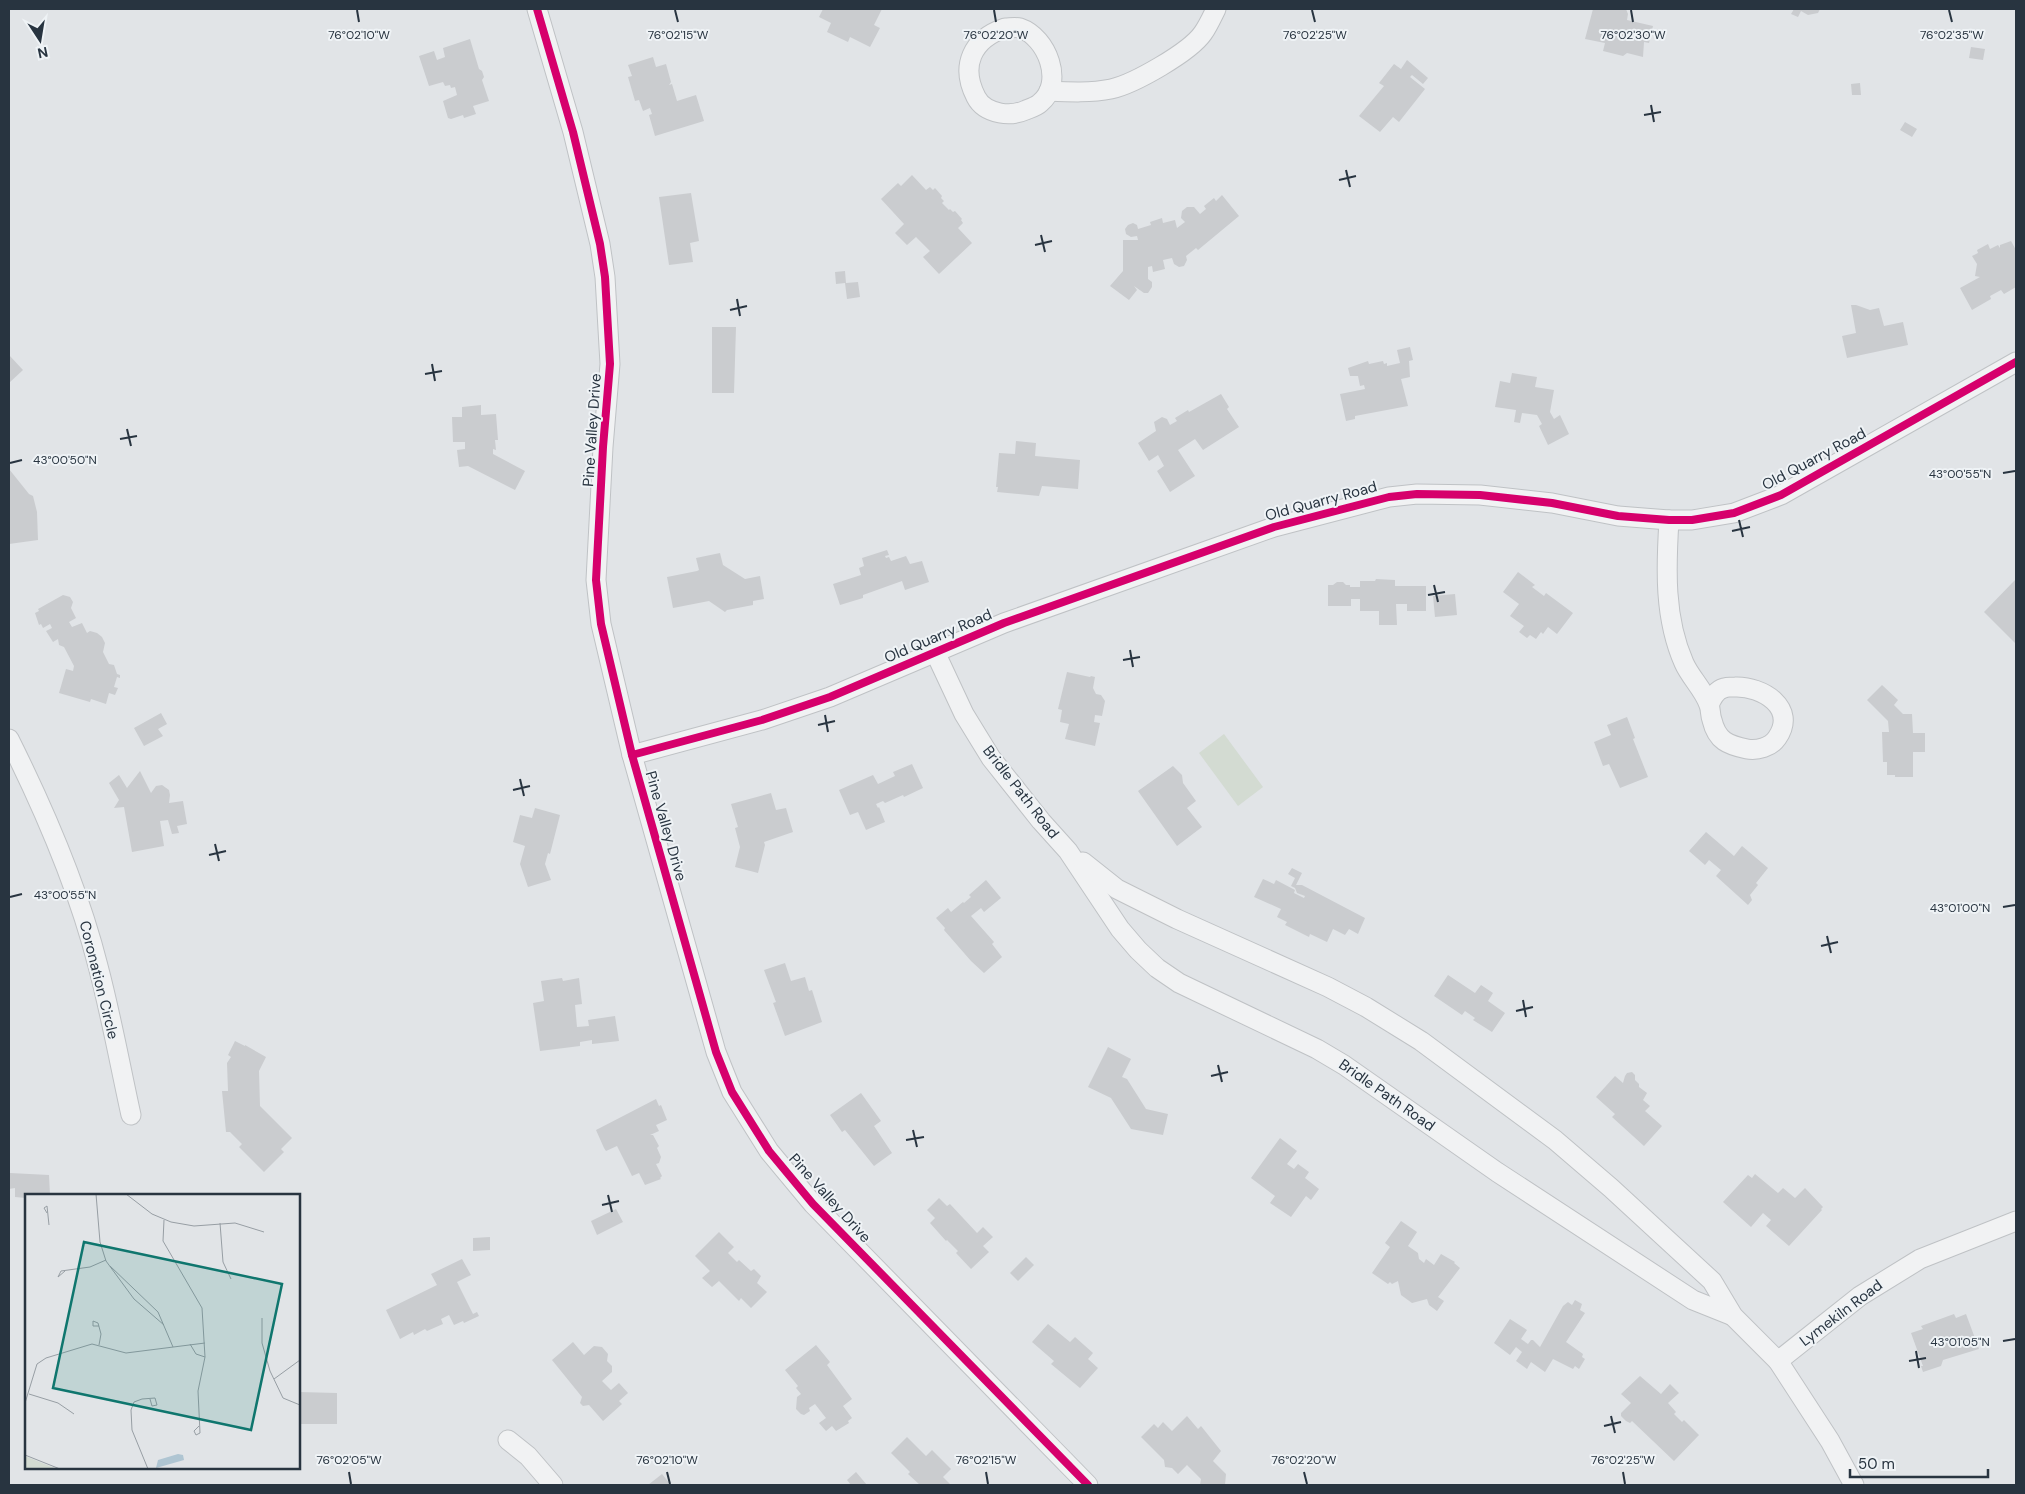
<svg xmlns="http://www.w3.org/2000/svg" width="2025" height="1494" font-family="'DM Sans',sans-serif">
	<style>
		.green { fill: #d3dbd2 }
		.building { fill: #cacccf }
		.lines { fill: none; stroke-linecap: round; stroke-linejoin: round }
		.street-casing { stroke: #bfc2c5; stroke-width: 21 }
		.street { stroke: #f1f2f3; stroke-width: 19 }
		.cycleway-casing { stroke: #eff3f6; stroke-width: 11 }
		.cycleway { stroke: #d6006c; stroke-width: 8 }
		.ticks { fill: none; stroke: #283440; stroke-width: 2 }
		.labels { text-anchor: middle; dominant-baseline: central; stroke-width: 4; stroke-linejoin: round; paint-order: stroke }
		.street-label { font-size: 15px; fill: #283440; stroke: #eff3f6 }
		.inset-road { fill: none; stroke: #979ea4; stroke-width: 1 }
		.view { fill: #0f766e; fill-opacity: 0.15; stroke: #0f766e; stroke-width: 2.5 }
		.inset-edge { fill: none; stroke: #283440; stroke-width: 2.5 }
		.ticks-label { font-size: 12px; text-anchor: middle; fill: #283440; stroke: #eff3f6; stroke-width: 4; stroke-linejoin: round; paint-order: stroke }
	</style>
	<rect width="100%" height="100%" fill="#e1e4e7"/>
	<polygon class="green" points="1224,734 1263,787 1238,806 1199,753"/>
	<g class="building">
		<polygon points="823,9 882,9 874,25 880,28 870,47 850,37 848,42 827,32 831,23 819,17"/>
		<polygon points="1593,9 1626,9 1628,14 1627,20 1653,26 1649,43 1644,42 1643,57 1627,53 1623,56 1603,51 1605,43 1585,39"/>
		<polygon points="1794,9 1820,9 1818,13 1808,15 1801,11 1798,17 1791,14"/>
		<polygon points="470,39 479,69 482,71 484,77 482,80 489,101 473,106 476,114 464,118 463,115 451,119 448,118 443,101 457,95 455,87 451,88 450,85 445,86 443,82 429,86 419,56 434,51 437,60 445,57 443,48"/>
		<polygon points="1971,47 1985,49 1983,60 1969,58"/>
		<polygon points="653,57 656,67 666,64 671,82 669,85 672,84 677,101 696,95 704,121 655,136 649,115 652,114 650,108 643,111 639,100 635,101 628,77 632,76 628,65"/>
		<polygon points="1407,60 1428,78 1423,84 1412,75 1410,77 1425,89 1399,122 1393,117 1380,132 1359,116 1384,86 1379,83 1394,64 1401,69"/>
		<polygon points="1860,83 1861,95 1852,95 1851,84"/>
		<polygon points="1905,122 1917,129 1912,137 1900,130"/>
		<polygon points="912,175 926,190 930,187 933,190 935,188 942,196 941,198 944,201 942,203 949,210 950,209 953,212 955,211 962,219 961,220 963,223 958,228 972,243 939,274 923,257 930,251 916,237 907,245 895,233 904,224 881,199 898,183 901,186"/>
		<polygon points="691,193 699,241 690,243 693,262 669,265 659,197"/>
		<polygon points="1222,195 1239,216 1198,250 1196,248 1186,256 1187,260 1184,266 1179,267 1174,264 1172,258 1163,260 1165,269 1153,272 1152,266 1148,267 1148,279 1152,282 1152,287 1148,293 1144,293 1134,286 1137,290 1129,300 1110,286 1123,271 1123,240 1138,240 1137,236 1131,237 1126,234 1125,229 1128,225 1133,223 1137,225 1138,229 1151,225 1150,222 1162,218 1163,223 1175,220 1177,228 1185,222 1181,218 1182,211 1187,207 1194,207 1200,214 1206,209 1204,206 1214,198 1216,201"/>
		<polygon points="2011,241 2016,250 2016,287 2004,294 2001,290 1990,296 1991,299 1972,310 1960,288 1980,277 1975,276 1977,264 1972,256 1978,253 1977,250 1988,244 1990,249 1998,245 2000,248 2000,245"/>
		<polygon points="845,271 846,283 858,282 860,297 847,299 845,283 836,284 835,272"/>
		<polygon points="1851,305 1856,305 1870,310 1879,308 1884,326 1903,322 1908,345 1847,358 1842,336 1856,333"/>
		<polygon points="712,327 736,327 734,393 712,393"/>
		<polygon points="1410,347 1413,360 1409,361 1410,377 1401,379 1408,406 1355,416 1355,419 1346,421 1340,394 1365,389 1364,385 1360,386 1358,376 1350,376 1348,368 1368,361 1369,364 1383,361 1384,364 1387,363 1387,366 1400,363 1397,350"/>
		<polygon points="9,355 23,370 9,383"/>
		<polygon points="1512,373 1537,377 1535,387 1554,390 1550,412 1554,419 1560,415 1569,434 1548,445 1539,426 1542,424 1537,415 1522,413 1520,423 1514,422 1516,410 1495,407 1500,381 1510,383"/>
		<polygon points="1221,394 1229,407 1227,409 1239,427 1203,450 1195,439 1178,450 1195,476 1170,492 1157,471 1164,466 1158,455 1149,461 1138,443 1156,431 1154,422 1162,417 1167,419 1170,425 1177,421 1175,418 1188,410 1189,412"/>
		<polygon points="481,405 481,415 496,414 498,440 495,440 496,450 493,449 493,454 525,471 515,490 468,466 459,467 457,450 465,449 465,442 453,442 452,417 462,417 462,407"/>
		<polygon points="1016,441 1036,443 1035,456 1080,460 1078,489 1042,486 1039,496 997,492 998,487 996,487 999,453 1015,454"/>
		<polygon points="9,469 29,494 33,496 37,512 38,540 9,544"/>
		<polygon points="887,550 889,555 885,556 886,558 889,557 891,561 906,556 910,564 922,561 929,582 905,590 902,581 863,595 863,598 840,605 833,584 861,575 859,568 864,566 862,558"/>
		<polygon points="720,553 723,565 745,579 760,576 764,599 753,601 753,605 727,610 725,612 709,601 673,608 667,577 697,571 699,570 696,558"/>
		<polygon points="1518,572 1535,585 1532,587 1544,596 1546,593 1573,613 1557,634 1548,627 1543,634 1541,632 1536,639 1530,635 1527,638 1519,632 1524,626 1510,616 1519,604 1503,592"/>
		<polygon points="1376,579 1395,580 1395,586 1426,586 1426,611 1407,611 1407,604 1396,604 1397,625 1379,625 1379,611 1360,611 1360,599 1351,599 1351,606 1328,606 1328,585 1333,585 1337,582 1343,582 1346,585 1350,585 1350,587 1360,587 1360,581 1375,581"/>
		<polygon points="2016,579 2016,644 1984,612"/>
		<polygon points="1455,594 1457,615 1435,617 1433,596"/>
		<polygon points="63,595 70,597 73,602 71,608 76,618 69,622 72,627 82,623 87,633 90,631 97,633 102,637 105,643 103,652 109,664 114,665 117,674 120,675 120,678 117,677 114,687 118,688 115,695 109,693 106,704 91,699 90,702 59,693 66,669 73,671 74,666 64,647 59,645 58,639 53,642 46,631 52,628 50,624 43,628 41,624 39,625 35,613 39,611 38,609"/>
		<polygon points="1067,672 1090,677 1091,676 1095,677 1093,688 1096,694 1101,695 1105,701 1102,716 1095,715 1094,722 1100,723 1095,746 1065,739 1069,724 1060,722 1062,710 1058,709"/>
		<polygon points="1882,685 1898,700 1894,705 1903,714 1912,714 1913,733 1925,733 1925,752 1913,752 1913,777 1895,777 1895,775 1887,775 1887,762 1883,762 1882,732 1889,732 1888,721 1867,700"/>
		<polygon points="161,713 167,724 158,729 163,736 144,746 134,728"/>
		<polygon points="1627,717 1635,738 1633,739 1648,777 1620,788 1609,764 1603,766 1594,742 1611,735 1607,725"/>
		<polygon points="912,764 923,788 904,797 903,795 885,803 883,801 876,804 878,808 879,807 885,822 866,830 858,812 850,815 839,790 873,775 878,784 895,776 893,772"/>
		<polygon points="1173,766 1182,775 1183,783 1196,801 1187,808 1202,827 1177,846 1138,791"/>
		<polygon points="140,771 151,793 156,786 162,785 169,790 170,795 169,803 183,801 187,824 177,826 179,833 172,834 168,820 160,821 164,846 132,852 124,807 114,808 119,800 109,783 119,775 127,788"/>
		<polygon points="771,793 776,810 786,808 793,832 764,842 765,845 758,873 735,867 740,847 735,828 738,827 731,804"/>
		<polygon points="535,808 560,815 550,854 548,853 545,864 551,880 528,887 520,864 525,846 513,842 520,815 532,818"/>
		<polygon points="1706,832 1734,856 1742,846 1768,868 1756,883 1758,885 1750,895 1752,900 1748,905 1716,876 1721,870 1709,860 1705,865 1689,851"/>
		<polygon points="1292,868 1302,873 1296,885 1302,885 1365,918 1358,934 1349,929 1345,935 1333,929 1327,942 1310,934 1309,937 1285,925 1287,922 1277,917 1281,909 1254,897 1263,879 1274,884 1276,880 1295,890 1294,893 1304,898 1305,896 1297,893 1295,888 1291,886 1295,878 1288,874"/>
		<polygon points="986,880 1001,898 984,912 981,908 971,916 994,942 992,944 1002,957 984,973 971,961 944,930 945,928 936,918 948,908 951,912 963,902 964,903 971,897 969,895"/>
		<polygon points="785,963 791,981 805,977 809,991 812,990 822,1022 785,1036 773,1003 776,1002 764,970"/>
		<polygon points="1448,975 1475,993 1481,985 1493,993 1488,1001 1505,1013 1492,1032 1473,1020 1475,1018 1465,1011 1462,1015 1434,996"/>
		<polygon points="562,978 563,981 579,978 582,1004 575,1005 577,1027 589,1026 588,1020 615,1016 619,1041 592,1044 592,1040 580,1042 580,1046 540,1051 533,1003 544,1001 541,981"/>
		<polygon points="235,1041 245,1046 245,1045 266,1057 259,1071 260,1106 292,1138 281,1149 284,1152 264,1172 239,1147 242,1144 230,1132 226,1132 222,1091 228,1091 227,1063 231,1057 228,1055"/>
		<polygon points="1108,1047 1131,1059 1122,1077 1127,1079 1146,1109 1168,1114 1163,1135 1131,1129 1111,1098 1088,1087"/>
		<polygon points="1632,1072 1635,1075 1635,1080 1639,1084 1639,1087 1647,1093 1643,1100 1650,1106 1645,1111 1662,1126 1644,1146 1612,1117 1615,1114 1596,1097 1615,1076 1623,1083 1625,1076 1627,1073"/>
		<polygon points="861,1093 881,1121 874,1126 892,1153 874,1166 845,1130 842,1132 830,1115"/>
		<polygon points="656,1099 659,1106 661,1105 667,1120 656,1125 659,1131 650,1135 653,1135 659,1146 657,1148 661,1157 659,1163 656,1164 662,1176 660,1178 661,1179 645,1185 639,1173 632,1176 617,1146 606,1151 604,1148 596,1130"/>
		<polygon points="1280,1138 1297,1151 1287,1164 1294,1169 1298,1164 1309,1172 1305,1178 1319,1189 1311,1200 1306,1196 1291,1217 1270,1203 1275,1196 1251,1178"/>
		<polygon points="10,1173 49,1175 50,1195 26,1195 26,1198 15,1197 15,1188 9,1189"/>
		<polygon points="1755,1174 1778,1193 1783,1188 1795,1198 1805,1188 1823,1207 1821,1209 1822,1210 1789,1246 1766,1226 1771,1220 1763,1213 1751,1227 1723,1202 1748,1175 1752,1178"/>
		<polygon points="939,1198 947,1206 950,1204 977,1233 983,1227 993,1237 983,1246 989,1252 971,1269 956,1253 958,1251 947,1240 946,1241 930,1223 935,1218 927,1210"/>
		<polygon points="616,1209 623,1222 597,1235 591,1221"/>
		<polygon points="1401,1221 1417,1232 1408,1246 1418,1253 1419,1259 1424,1263 1426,1259 1434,1265 1441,1254 1455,1262 1454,1263 1460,1268 1438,1297 1444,1301 1437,1311 1429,1305 1427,1299 1412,1303 1401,1295 1398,1281 1392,1284 1390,1282 1388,1284 1372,1273 1390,1247 1385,1243"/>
		<polygon points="719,1232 734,1247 728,1253 737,1262 739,1260 751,1271 754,1269 761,1276 757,1283 767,1292 751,1308 741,1298 739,1301 719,1281 712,1287 702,1278 710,1271 695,1256"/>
		<polygon points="490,1237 490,1250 473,1251 473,1238"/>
		<polygon points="1026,1257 1034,1265 1018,1281 1010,1273"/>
		<polygon points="462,1259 471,1275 457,1282 473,1314 477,1312 479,1316 464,1323 463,1321 454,1325 449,1315 441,1319 443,1324 427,1331 425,1329 414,1335 413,1332 400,1339 386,1310 437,1285 431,1274"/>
		<polygon points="1575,1300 1582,1304 1580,1310 1585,1313 1566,1342 1583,1354 1582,1357 1585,1359 1579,1369 1575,1366 1573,1369 1553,1359 1545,1372 1531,1362 1527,1369 1516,1361 1522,1352 1516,1347 1510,1355 1494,1343 1510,1319 1527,1330 1521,1339 1528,1344 1531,1340 1533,1340 1540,1347 1563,1306 1568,1302 1572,1305"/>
		<polygon points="1954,1314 1956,1318 1966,1314 1979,1349 1943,1360 1941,1366 1923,1372 1921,1366 1923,1366 1911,1333 1923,1329 1921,1326"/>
		<polygon points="1048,1324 1070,1342 1075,1337 1093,1353 1088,1359 1098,1368 1080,1388 1051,1364 1054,1361 1032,1342"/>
		<polygon points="573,1342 584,1355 594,1346 602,1347 608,1354 607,1361 612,1366 612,1372 602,1381 611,1390 619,1383 628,1393 619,1401 622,1404 603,1421 589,1405 583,1406 580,1403 582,1397 552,1360"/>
		<polygon points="816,1345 830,1362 827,1365 852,1399 843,1406 852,1418 848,1421 849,1423 836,1431 832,1426 826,1431 819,1423 826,1418 815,1404 809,1408 810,1411 804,1415 801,1414 796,1409 797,1397 801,1394 796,1388 798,1386 785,1370"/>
		<polygon points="1640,1376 1661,1394 1670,1384 1679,1393 1668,1403 1676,1412 1674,1414 1682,1422 1684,1420 1699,1435 1674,1461 1632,1421 1630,1423 1626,1421 1621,1416 1621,1413 1631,1403 1621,1394"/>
		<polygon points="299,1392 337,1393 337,1424 299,1424"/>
		<polygon points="1187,1416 1198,1429 1201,1426 1221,1451 1213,1461 1226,1474 1225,1485 1200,1485 1201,1479 1187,1465 1178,1474 1172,1468 1165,1467 1164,1460 1141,1437 1154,1424 1158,1428 1163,1422 1172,1431"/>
		<polygon points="907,1437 926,1456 932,1450 951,1469 943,1477 951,1485 920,1485 908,1474 910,1472 891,1453"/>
		<polygon points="856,1472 867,1485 851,1485 847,1480"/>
		<polygon points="662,1474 671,1485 648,1485"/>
	</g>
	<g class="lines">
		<defs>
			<g id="street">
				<polyline points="537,9 573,132 600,244 605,277 610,364 603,447 596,580 601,624 632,755 716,1052 732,1092 769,1151 813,1204 1088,1485"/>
				<path d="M1005 28C1009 28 1016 27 1020 28 1047 37 1065 83 1040 103 1037 106 1031 108 1026 110 1017 114 1010 115 1000 113 990 111 981 107 976 97 960 66 972 39 1005 28Z"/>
				<path d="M1049 91C1070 92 1091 93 1111 89 1134 84 1190 52 1203 33 1208 26 1212 17 1216 9"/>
				<path d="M1669 520C1666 568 1664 618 1684 663 1690 677 1704 690 1709 705 1711 710 1710 715 1712 720 1717 741 1728 745 1747 749 1757 751 1771 747 1777 738 1798 708 1762 686 1735 687 1732 687 1726 687 1724 688 1716 690 1712 698 1709 705"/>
				<polyline points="935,652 964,714 991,758 1041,821 1068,851 1120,929 1138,950 1157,968 1179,983 1317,1049 1344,1065 1497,1172 1693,1300 1733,1316"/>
				<path d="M9 739C45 811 78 887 98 966 111 1015 120 1065 131 1115"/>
				<polyline points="632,755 762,720 830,697 1004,623 1274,527 1389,497 1417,494 1480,495 1552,503 1618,516 1669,520 1692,520 1734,513 1781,495 2016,362"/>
				<polyline points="1083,862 1117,889 1177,919 1328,987 1366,1007 1421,1041 1555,1140 1611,1188 1712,1281 1733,1316 1778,1361 1830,1441 1854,1485"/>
				<polyline points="1778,1361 1860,1296 1920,1259 2016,1221"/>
				<polyline points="508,1440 528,1456 553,1485"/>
			</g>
		</defs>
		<use href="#street" class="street-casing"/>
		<use href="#street" class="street"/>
		<defs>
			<g id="cycleway">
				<polyline points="537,9 573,132 600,244 605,277 610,364 603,447 596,580 601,624 632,755 716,1052 732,1092 769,1151 813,1204 1088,1485"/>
				<polyline points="632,755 762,720 830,697 1004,623 1274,527 1389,497 1417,494 1480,495 1552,503 1618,516 1669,520 1692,520 1734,513 1781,495 2016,362"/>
			</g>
		</defs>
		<use href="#cycleway" class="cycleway-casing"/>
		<use href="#cycleway" class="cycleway"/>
	</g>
	<path class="ticks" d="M357 10 359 22M675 10 678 22M994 10 996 22M1312 10 1315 22M1631 10 1633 22M1949 10 1952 22M1651 105 1654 122M1644 115 1661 112M1346 170 1350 187M1339 180 1356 176M1041 235 1045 252M1035 245 1052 241M737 299 740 316M730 310 747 306M432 364 435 381M425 374 442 371M127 429 131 446M120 439 137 436M10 463 22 460M2003 473 2015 471M1739 520 1743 537M1732 531 1750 527M1434 585 1438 602M1428 595 1445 592M1130 650 1133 667M1123 660 1140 657M825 715 828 732M818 725 835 721M520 779 524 796M513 790 530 786M215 844 219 861M209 855 226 851M10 897 22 894M2003 907 2015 905M1827 936 1831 953M1821 946 1838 942M1523 1000 1526 1017M1516 1011 1533 1007M1218 1065 1222 1082M1211 1076 1228 1072M913 1130 917 1147M906 1140 924 1137M608 1195 612 1212M602 1205 619 1201M2003 1341 2015 1339M1916 1351 1919 1368M1909 1361 1926 1358M1611 1416 1615 1433M1604 1426 1621 1422M349 1472 351 1484M667 1472 670 1484M986 1472 988 1484M1304 1472 1307 1484M1623 1472 1625 1484"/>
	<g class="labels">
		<g class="street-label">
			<text transform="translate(592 430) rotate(-86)">Pine Valley Drive</text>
			<text transform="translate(1814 459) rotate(-28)">Old Quarry Road</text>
			<text transform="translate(1321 501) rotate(-15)">Old Quarry Road</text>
			<text transform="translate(938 636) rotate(-23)">Old Quarry Road</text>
			<text transform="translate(1021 792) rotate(52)">Bridle Path Road</text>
			<text transform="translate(666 826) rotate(74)">Pine Valley Drive</text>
			<text transform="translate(99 980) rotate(76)">Coronation Circle</text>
			<text transform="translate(1387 1095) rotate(35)">Bridle Path Road</text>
			<text transform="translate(830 1198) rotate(48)">Pine Valley Drive</text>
			<text transform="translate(1841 1313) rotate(-37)">Lymekiln Road</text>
		</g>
	</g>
	<g transform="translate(25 1194)">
		<rect width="275" height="275" fill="#e1e4e7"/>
		<path d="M0 262 32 275H0Z" fill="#d3dbd2"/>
		<path d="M153 260 158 261 159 266 131 274 133 266Z" fill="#afc5d2"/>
		<path class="inset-road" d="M71 0 75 48 81 67 109 105 139 131M101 0 127 20 146 28 169 32 210 29 239 38M22 19 19 14 22 12 24 31M139 26 138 47 177 114 180 163 173 197 175 239 171 241 169 237 174 232M195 29 198 68 206 85M85 72 133 118 148 153M40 77 33 83 36 77 65 73 81 66M237 124V149L245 177 258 204 275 211M74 132H68V127L73 129 76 140 74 151M165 150 171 160 180 163M249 185 275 166M4 200 33 209 49 220M0 209 12 170 21 164 67 150 101 159 180 149M0 261 35 275M123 275 107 236 106 216 109 208 117 205 130 204 132 211 127 212 125 205"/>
		<path class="view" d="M59 48 257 90 226 236 28 194Z"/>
		<rect width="275" height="275" class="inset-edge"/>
	</g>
	<g class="ticks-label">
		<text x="359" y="39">76°02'10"W</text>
		<text x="678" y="39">76°02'15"W</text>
		<text x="996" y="39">76°02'20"W</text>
		<text x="1315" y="39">76°02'25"W</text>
		<text x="1633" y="39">76°02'30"W</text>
		<text x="1952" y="39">76°02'35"W</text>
		<text x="65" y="464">43°00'50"N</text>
		<text x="1960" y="478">43°00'55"N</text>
		<text x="65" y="899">43°00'55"N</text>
		<text x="1960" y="912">43°01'00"N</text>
		<text x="1960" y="1346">43°01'05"N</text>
		<text x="349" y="1464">76°02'05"W</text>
		<text x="667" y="1464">76°02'10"W</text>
		<text x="986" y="1464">76°02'15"W</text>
		<text x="1304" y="1464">76°02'20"W</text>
		<text x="1623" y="1464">76°02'25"W</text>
	</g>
	<rect width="2025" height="1494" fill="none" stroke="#283440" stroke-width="20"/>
	<g transform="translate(40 40) rotate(168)" stroke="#eff3f6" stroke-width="4" paint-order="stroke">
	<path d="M0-4L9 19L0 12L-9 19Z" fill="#283440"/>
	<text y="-8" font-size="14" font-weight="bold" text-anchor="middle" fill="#283440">N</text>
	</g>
	<path d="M1850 1469v8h138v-8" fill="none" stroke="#283440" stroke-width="2.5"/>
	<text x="1858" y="1469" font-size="15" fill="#283440" stroke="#eff3f6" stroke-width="4" paint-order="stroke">50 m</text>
</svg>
